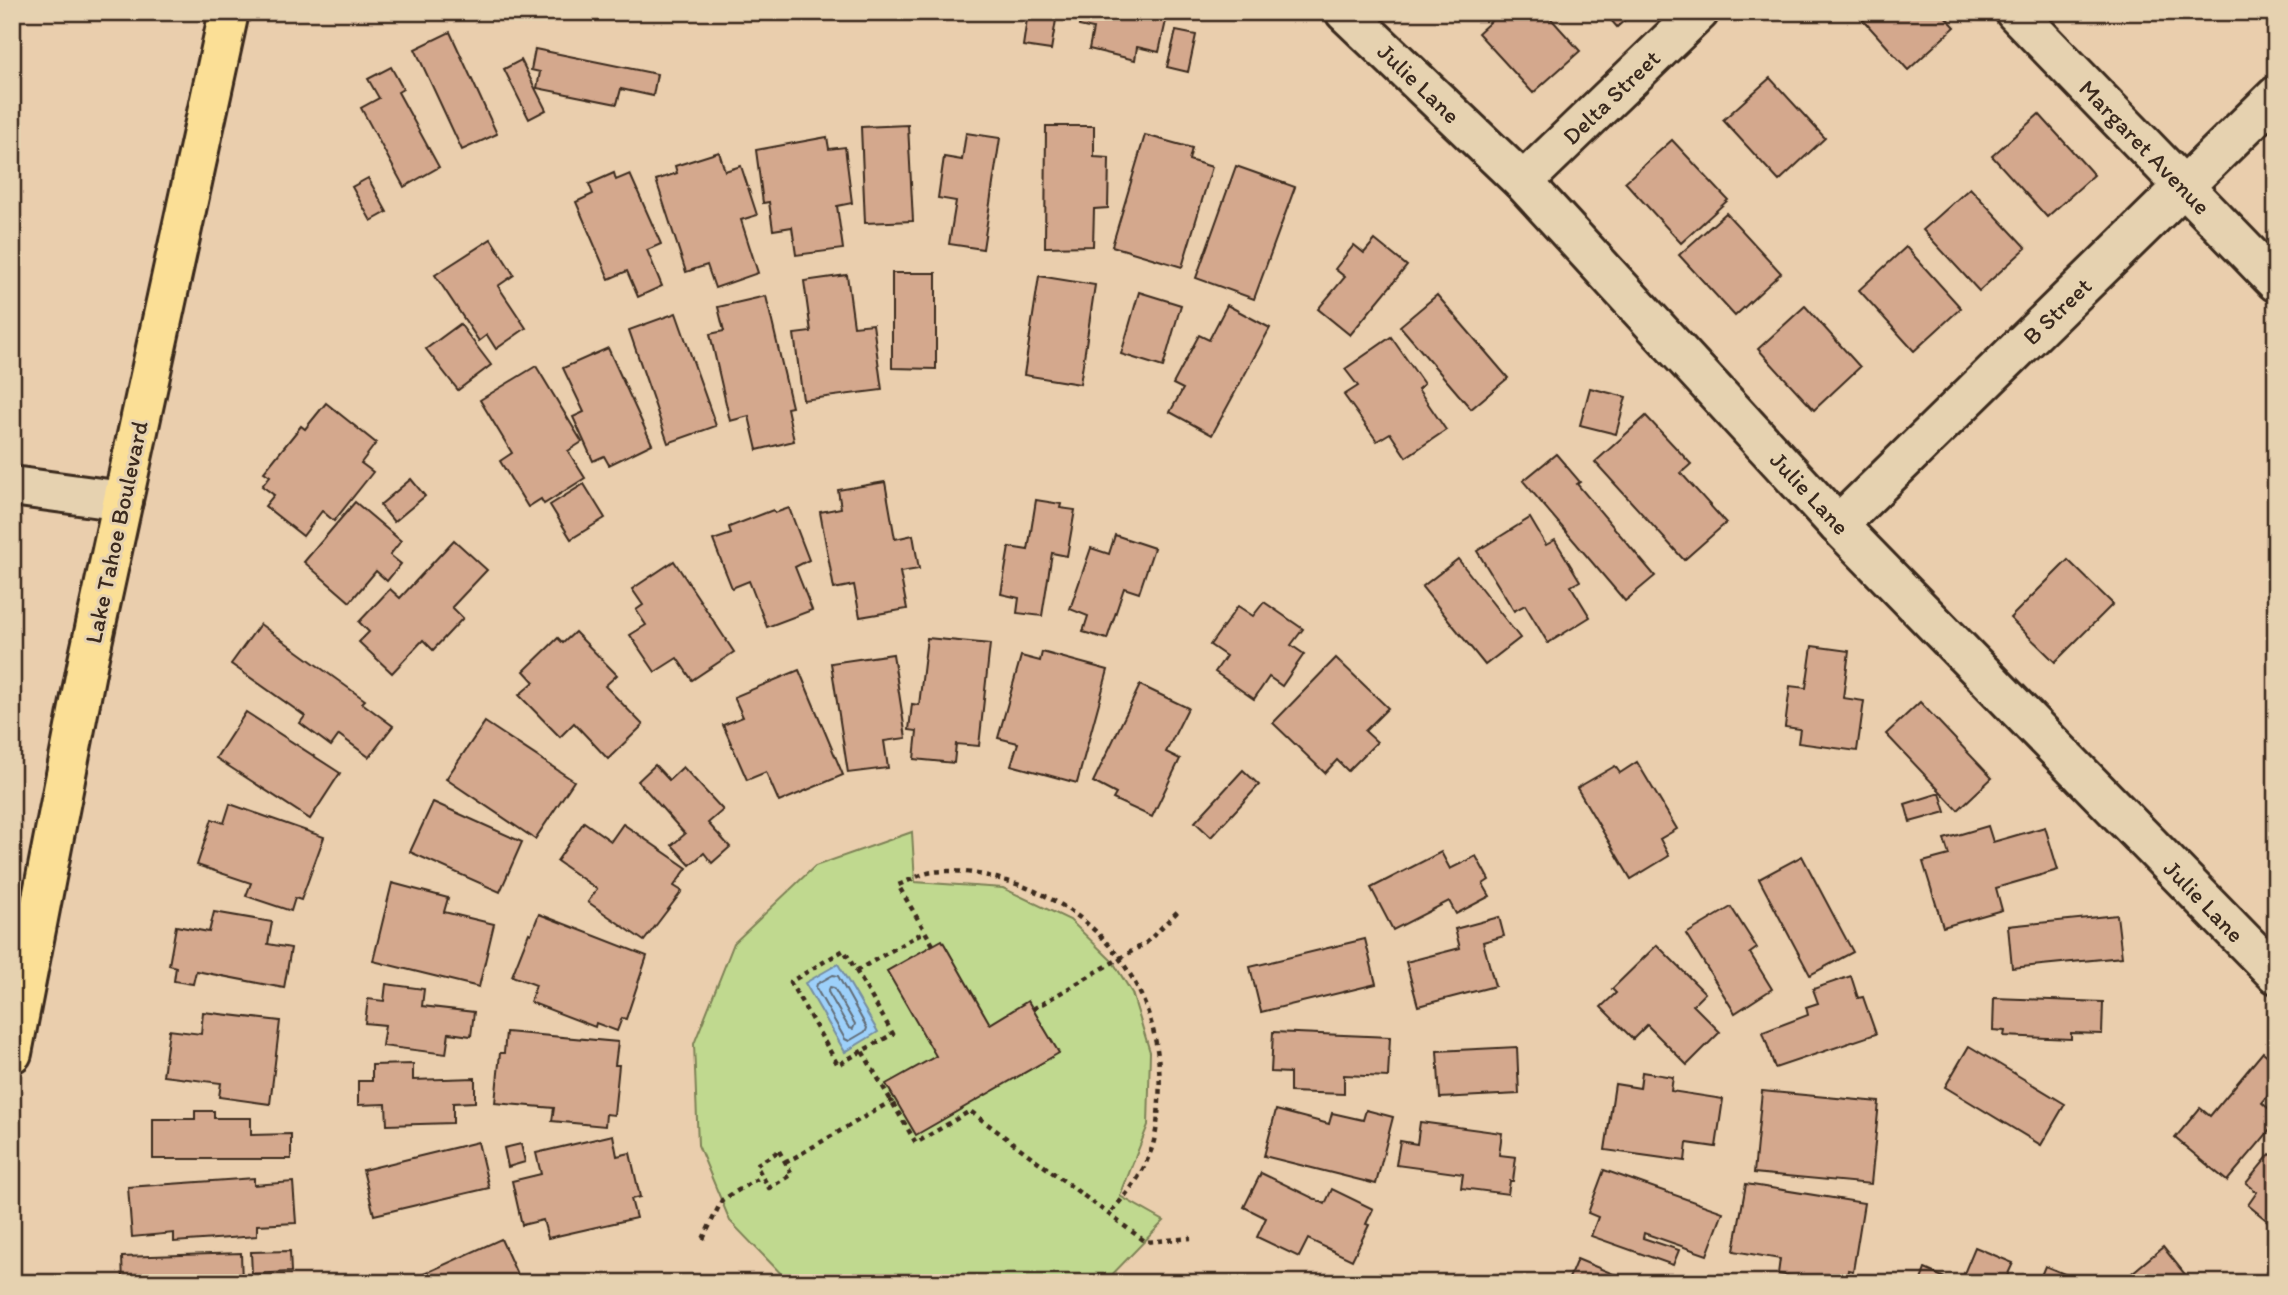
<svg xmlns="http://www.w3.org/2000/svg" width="2288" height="1295" font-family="Itim,sans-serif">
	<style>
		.green { fill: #c0d98f; stroke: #7e8256; stroke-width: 2 }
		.water { fill: #9dd0fa; stroke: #768ea2; stroke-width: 2 }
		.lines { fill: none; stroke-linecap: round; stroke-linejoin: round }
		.shore { stroke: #626c76; stroke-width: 2 }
		.building { fill: #d4a88d; stroke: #3b2a1e; stroke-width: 2 }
		.minor-casing { stroke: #3b2a1e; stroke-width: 44 }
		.major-casing { stroke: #3b2a1e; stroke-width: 44 }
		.path { stroke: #3b2a1e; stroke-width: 4.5; stroke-dasharray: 5 5; stroke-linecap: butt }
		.minor { stroke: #e6d2b0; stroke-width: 38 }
		.major { stroke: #fbdf96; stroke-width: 38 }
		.labels { text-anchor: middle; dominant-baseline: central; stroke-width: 6; stroke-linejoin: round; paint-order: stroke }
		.street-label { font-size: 24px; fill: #3b2a1e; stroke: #e6d2b0 }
	</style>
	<rect width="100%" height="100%" fill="#eacead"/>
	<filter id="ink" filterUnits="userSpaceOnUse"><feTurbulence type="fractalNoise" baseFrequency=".0143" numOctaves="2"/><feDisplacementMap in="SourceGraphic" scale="14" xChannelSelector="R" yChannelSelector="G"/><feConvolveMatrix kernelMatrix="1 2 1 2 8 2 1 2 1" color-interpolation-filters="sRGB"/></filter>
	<g filter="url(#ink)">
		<polygon class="green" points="912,832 915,882 1003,888 1070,920 1113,962 1132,993 1150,1052 1148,1125 1120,1196 1164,1221 1104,1283 790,1283 730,1221 698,1145 694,1044 734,943 815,866"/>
		<polygon class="water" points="838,964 878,1032 845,1052 805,983"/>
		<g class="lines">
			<g class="shore">
				<polygon points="833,975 838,976 867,1028 866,1031 849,1041 845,1039 816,988 817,984"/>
				<polygon points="830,987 834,988 855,1024 853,1029 849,1028 828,992"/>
			</g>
		</g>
		<g class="building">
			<polygon points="1028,12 1057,14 1051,50 1023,46"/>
			<polygon points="1082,12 1168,12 1159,52 1137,47 1135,60 1089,49 1093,29 1079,26"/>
			<polygon points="1501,12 1545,12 1580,51 1533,93 1478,33"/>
			<polygon points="1604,12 1634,12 1617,27"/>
			<polygon points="1856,12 1941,12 1955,27 1908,70"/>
			<polygon points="1176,31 1196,35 1188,72 1167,67"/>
			<polygon points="450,32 497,134 462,150 415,49"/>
			<polygon points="535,49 657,74 653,96 621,89 617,104 537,88 540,72 531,70"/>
			<polygon points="521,60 546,110 529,119 504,69"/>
			<polygon points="391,67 403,89 398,92 439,167 404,187 361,108 379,98 368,79"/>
			<polygon points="1770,78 1825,138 1779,181 1723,120"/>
			<polygon points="2039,114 2094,175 2047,217 1992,156"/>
			<polygon points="908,125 913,221 865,223 861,127"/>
			<polygon points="1046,126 1094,126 1094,157 1109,158 1108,208 1094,209 1093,246 1045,247"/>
			<polygon points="966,133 1000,138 983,249 949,244 956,201 938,198 944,157 962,160"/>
			<polygon points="1145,135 1192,148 1189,160 1212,167 1182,267 1112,246"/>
			<polygon points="827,137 829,149 845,147 852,203 837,206 843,249 796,255 792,227 773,230 769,202 763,203 756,150"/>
			<polygon points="1672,140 1728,200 1681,243 1625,182"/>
			<polygon points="719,152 725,171 741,166 757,215 741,220 758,273 715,288 707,265 686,272 656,180 677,173 675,166"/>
			<polygon points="1236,166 1295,187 1254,299 1196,278"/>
			<polygon points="614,173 616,180 630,174 661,244 647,250 662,286 638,297 627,271 609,279 576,202 593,194 589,184"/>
			<polygon points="368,178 387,212 371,221 352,187"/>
			<polygon points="1970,188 2026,248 1979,291 1923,230"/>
			<polygon points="1726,213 1781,273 1735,316 1679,255"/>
			<polygon points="491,239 514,275 498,286 526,328 496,349 487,335 479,341 435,275"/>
			<polygon points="1375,240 1407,266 1350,335 1318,309 1345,277 1335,269 1354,245 1364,253"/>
			<polygon points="1906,247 1961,308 1914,351 1859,290"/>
			<polygon points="892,273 936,273 936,369 892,368"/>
			<polygon points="847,275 854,326 873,324 882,390 803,400 794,334 811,332 804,281"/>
			<polygon points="1039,276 1095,285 1080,384 1024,375"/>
			<polygon points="1139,292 1181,305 1163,367 1121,354"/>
			<polygon points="1437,295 1508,378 1471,409 1400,326"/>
			<polygon points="766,296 792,407 787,408 794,441 757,450 749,416 730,421 710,334 724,331 718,307"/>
			<polygon points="1227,305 1270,328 1212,435 1170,412 1183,389 1173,384 1199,335 1209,340"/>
			<polygon points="1805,306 1860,367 1814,410 1758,349"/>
			<polygon points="676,313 716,426 668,443 629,330"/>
			<polygon points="460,324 491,365 458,390 426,349"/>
			<polygon points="1391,337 1424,384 1418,389 1446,430 1406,457 1390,433 1377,441 1344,395 1358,386 1345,369"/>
			<polygon points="608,348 652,444 609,465 604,456 593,461 573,417 584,412 563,368"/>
			<polygon points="536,366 582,442 568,451 585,478 544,504 541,499 528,507 500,461 512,453 480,400"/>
			<polygon points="1590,388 1626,397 1616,434 1580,425"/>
			<polygon points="326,403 376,443 361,463 373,472 334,521 322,511 303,536 265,506 274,495 262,486 270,476 264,472 301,426 305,429"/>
			<polygon points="1646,416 1691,464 1681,473 1726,523 1684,560 1595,462"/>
			<polygon points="1556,454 1580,482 1577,484 1655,576 1625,601 1523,481"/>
			<polygon points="411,479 425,496 394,522 380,505"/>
			<polygon points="885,482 895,539 913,535 919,569 900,572 907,609 860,617 854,585 834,589 820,512 841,508 838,490"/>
			<polygon points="584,484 605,518 571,539 550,505"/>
			<polygon points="1036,500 1061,504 1060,508 1075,510 1067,556 1052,553 1042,616 1017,613 1019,598 1001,594 1009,547 1028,550"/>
			<polygon points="355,502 401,541 390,555 401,564 387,581 376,571 350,602 304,562"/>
			<polygon points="789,508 809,560 795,567 812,610 767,627 749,581 732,588 713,540 731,534 729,527 773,510 775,513"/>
			<polygon points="1530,518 1546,545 1555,540 1580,581 1571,586 1590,617 1548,643 1525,605 1514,611 1477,551"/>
			<polygon points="1115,535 1154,548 1139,593 1124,588 1107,639 1083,632 1088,616 1070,609 1091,548 1109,554"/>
			<polygon points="454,540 487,570 452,607 463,618 433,650 423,640 392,673 359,642 369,632 359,622 390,589 400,598"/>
			<polygon points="1458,559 1520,638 1485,665 1422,587"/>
			<polygon points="2068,560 2113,604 2055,662 2010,618"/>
			<polygon points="674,561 734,652 692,680 677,658 655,672 630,635 646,625 636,610 643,605 632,589"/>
			<polygon points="1264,602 1303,629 1291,645 1304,654 1282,686 1269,677 1254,699 1215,672 1226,656 1210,645 1238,606 1253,616"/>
			<polygon points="260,624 365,700 362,703 393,726 369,757 339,735 331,746 300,723 305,716 231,664"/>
			<polygon points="575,632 617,675 605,686 643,725 608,759 574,723 560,737 519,695 534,682 524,671 558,638 563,643"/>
			<polygon points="927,638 990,644 979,746 956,744 954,763 914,759 917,731 909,730 912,704 919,705"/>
			<polygon points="1812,646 1849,651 1843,698 1864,701 1857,751 1798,743 1800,729 1785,727 1790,686 1806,688"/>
			<polygon points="1042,652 1108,670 1077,783 1011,765 1018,743 998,738 1021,656 1040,661"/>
			<polygon points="893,654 906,738 884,741 888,768 848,773 831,663"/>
			<polygon points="1336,658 1388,708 1365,731 1377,742 1348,771 1337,760 1325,773 1273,723"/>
			<polygon points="799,670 843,775 779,802 766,772 747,780 723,725 743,717 734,697"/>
			<polygon points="1140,685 1188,708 1166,752 1180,759 1152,817 1113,799 1116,794 1093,782"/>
			<polygon points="1920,702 1992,778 1958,810 1886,734"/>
			<polygon points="246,712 340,773 310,819 216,758"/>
			<polygon points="485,722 574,781 535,839 446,779"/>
			<polygon points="1637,762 1677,829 1660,839 1669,856 1631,879 1577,788 1615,766 1620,773"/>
			<polygon points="655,765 669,780 683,767 723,810 708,823 730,847 712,863 704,853 690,865 672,845 685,834 638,781"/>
			<polygon points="1243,770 1259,785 1211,837 1195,822"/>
			<polygon points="1940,793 1946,812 1910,822 1905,804"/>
			<polygon points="433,802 522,842 500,892 410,852"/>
			<polygon points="230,804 324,837 301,900 295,898 291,911 246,896 251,883 197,865 212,819 224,823"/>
			<polygon points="584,822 611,841 623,824 687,868 674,886 682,891 644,941 588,902 597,889 557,861"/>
			<polygon points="1988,826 1993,842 2045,827 2058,870 1996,888 2002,910 1943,927 1923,862 1949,855 1944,839"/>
			<polygon points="1441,852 1450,869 1476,856 1489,880 1483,884 1490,896 1456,914 1449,901 1393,930 1371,888"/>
			<polygon points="1802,856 1853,952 1810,975 1759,879"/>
			<polygon points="392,883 448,898 444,912 494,924 479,987 373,961"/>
			<polygon points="1731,907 1757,948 1750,953 1772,989 1735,1013 1686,934"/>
			<polygon points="214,912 272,922 268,944 291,948 284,988 196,971 193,984 174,981 176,967 169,965 176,926 209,932"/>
			<polygon points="539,914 647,956 626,1019 622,1018 617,1031 596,1023 595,1027 530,1002 536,985 512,976 529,933 531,934"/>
			<polygon points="2117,915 2122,957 2012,968 2008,926"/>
			<polygon points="1499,917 1504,936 1483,942 1495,986 1418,1006 1406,962 1460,948 1455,929"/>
			<polygon points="1365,939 1376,984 1261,1012 1250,967"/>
			<polygon points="942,940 990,1024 1028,1001 1059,1053 916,1135 886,1084 936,1056 887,971"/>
			<polygon points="1657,945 1705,993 1693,1005 1720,1032 1687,1065 1647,1025 1633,1039 1601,1007 1616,993 1612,989"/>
			<polygon points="1851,976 1858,998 1863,997 1876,1034 1775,1068 1763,1032 1808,1015 1806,1007 1818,1003 1813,989"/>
			<polygon points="386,984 424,989 422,1006 474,1012 471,1036 449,1033 446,1054 382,1046 385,1025 365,1023 368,999 384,1001"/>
			<polygon points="1994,998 2103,1002 2102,1034 2071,1033 2071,1039 2004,1036 2005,1031 1993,1030"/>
			<polygon points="203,1012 280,1021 270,1104 219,1097 221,1083 163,1076 169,1030 201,1034"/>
			<polygon points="506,1032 618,1042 615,1065 619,1065 614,1115 606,1114 605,1126 552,1121 554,1108 495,1103 500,1053 504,1053"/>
			<polygon points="1273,1032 1390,1037 1388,1077 1344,1075 1344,1094 1290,1092 1290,1073 1271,1072"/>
			<polygon points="1969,1046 2065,1104 2041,1145 1945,1087"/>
			<polygon points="1517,1047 1519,1094 1440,1098 1437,1051"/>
			<polygon points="2263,1052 2276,1063 2276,1086 2262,1103 2276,1115 2276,1123 2227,1181 2175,1138 2200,1108 2210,1116"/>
			<polygon points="413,1064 413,1080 475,1078 475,1102 453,1103 453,1123 387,1125 386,1104 358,1105 358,1081 372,1081 372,1065"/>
			<polygon points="1642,1072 1673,1077 1671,1091 1723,1099 1716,1147 1687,1143 1685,1161 1605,1150 1615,1084 1640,1088"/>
			<polygon points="1762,1091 1879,1102 1871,1184 1754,1173"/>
			<polygon points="1276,1110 1329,1124 1332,1113 1363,1120 1366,1110 1393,1117 1376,1184 1264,1156"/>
			<polygon points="195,1111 214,1111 214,1118 251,1118 251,1135 291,1134 291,1159 153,1159 153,1119 195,1119"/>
			<polygon points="1420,1122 1502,1133 1499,1155 1516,1157 1513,1181 1510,1181 1508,1194 1461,1188 1463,1174 1396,1165 1400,1141 1417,1144"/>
			<polygon points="613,1135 617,1156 630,1153 640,1197 631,1199 636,1218 548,1238 543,1220 522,1225 512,1181 541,1174 536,1153"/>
			<polygon points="478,1142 489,1188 374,1215 363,1170"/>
			<polygon points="521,1144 525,1162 508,1167 504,1148"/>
			<polygon points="2270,1154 2276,1158 2276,1228 2248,1205 2257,1192 2246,1183"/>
			<polygon points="1604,1170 1723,1212 1707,1255 1644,1233 1643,1238 1679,1250 1673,1265 1591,1236 1598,1217 1588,1213"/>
			<polygon points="1261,1173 1325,1204 1332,1189 1373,1209 1366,1224 1369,1225 1352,1260 1308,1239 1299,1257 1257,1237 1266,1218 1244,1207"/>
			<polygon points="254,1178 254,1185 293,1182 296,1223 257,1225 257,1236 174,1242 174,1233 132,1237 128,1187"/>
			<polygon points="1746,1184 1864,1203 1853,1271 1848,1270 1846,1283 1832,1283 1778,1274 1780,1259 1734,1251"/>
			<polygon points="501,1239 521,1283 404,1283"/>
			<polygon points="1975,1247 2013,1263 2007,1276 2023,1283 1960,1283"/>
			<polygon points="2163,1247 2192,1283 2120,1283"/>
			<polygon points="290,1251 291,1272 252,1274 251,1252"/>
			<polygon points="241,1253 242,1283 123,1283 122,1257"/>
			<polygon points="1577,1259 1635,1283 1567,1283"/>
			<polygon points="2045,1266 2067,1275 2063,1283 2038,1283"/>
			<polygon points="1925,1269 1956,1283 1920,1283"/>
		</g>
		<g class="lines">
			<defs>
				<g id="minor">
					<polyline points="1345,12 1523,182 1838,525 2276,974"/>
					<polyline points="2015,12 2276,282"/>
					<polyline points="1523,182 1699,12"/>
					<polyline points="12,486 123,501"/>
					<polyline points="1838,525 2276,96"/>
				</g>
				<polyline id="major" points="12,1053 88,661 229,12"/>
			</defs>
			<use href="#minor" class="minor-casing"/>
			<use href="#major" class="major-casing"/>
			<g class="path">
				<path d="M933 945 898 885C909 881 922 873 933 872 953 869 977 873 996 878 1100 903 1167 993 1159 1101 1158 1120 1156 1141 1148 1158 1140 1179 1124 1197 1109 1214"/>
				<polyline points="856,971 925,931"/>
				<polyline points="1033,1009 1146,943 1178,911"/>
				<polyline points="862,1051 838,1065 790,982 844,950 893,1034 862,1051 916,1143 970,1111 1146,1242 1191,1238"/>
				<polygon points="779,1151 792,1174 769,1188 756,1165"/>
				<polyline points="785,1163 895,1099"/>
				<polyline points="703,1239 722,1200 762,1176"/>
			</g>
			<use href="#minor" class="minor"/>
			<use href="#major" class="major"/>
		</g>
	</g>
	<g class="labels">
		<g class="street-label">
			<text transform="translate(1419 83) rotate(44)">Julie Lane</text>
			<text transform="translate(1611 97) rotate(-44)">Delta Street</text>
			<text transform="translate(2145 147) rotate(46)">Margaret Avenue</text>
			<text transform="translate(2057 311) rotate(-44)">B Street</text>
			<text transform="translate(1810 493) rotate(47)">Julie Lane</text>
			<text transform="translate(116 532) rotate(-78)">Lake Tahoe Boulevard</text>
			<text transform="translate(2204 901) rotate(46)">Julie Lane</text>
		</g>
	</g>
	<rect width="2288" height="1295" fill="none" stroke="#e6d2b0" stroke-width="42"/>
	<rect x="21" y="21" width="2246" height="1253" fill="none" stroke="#3b2a1e" stroke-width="2.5" filter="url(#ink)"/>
</svg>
